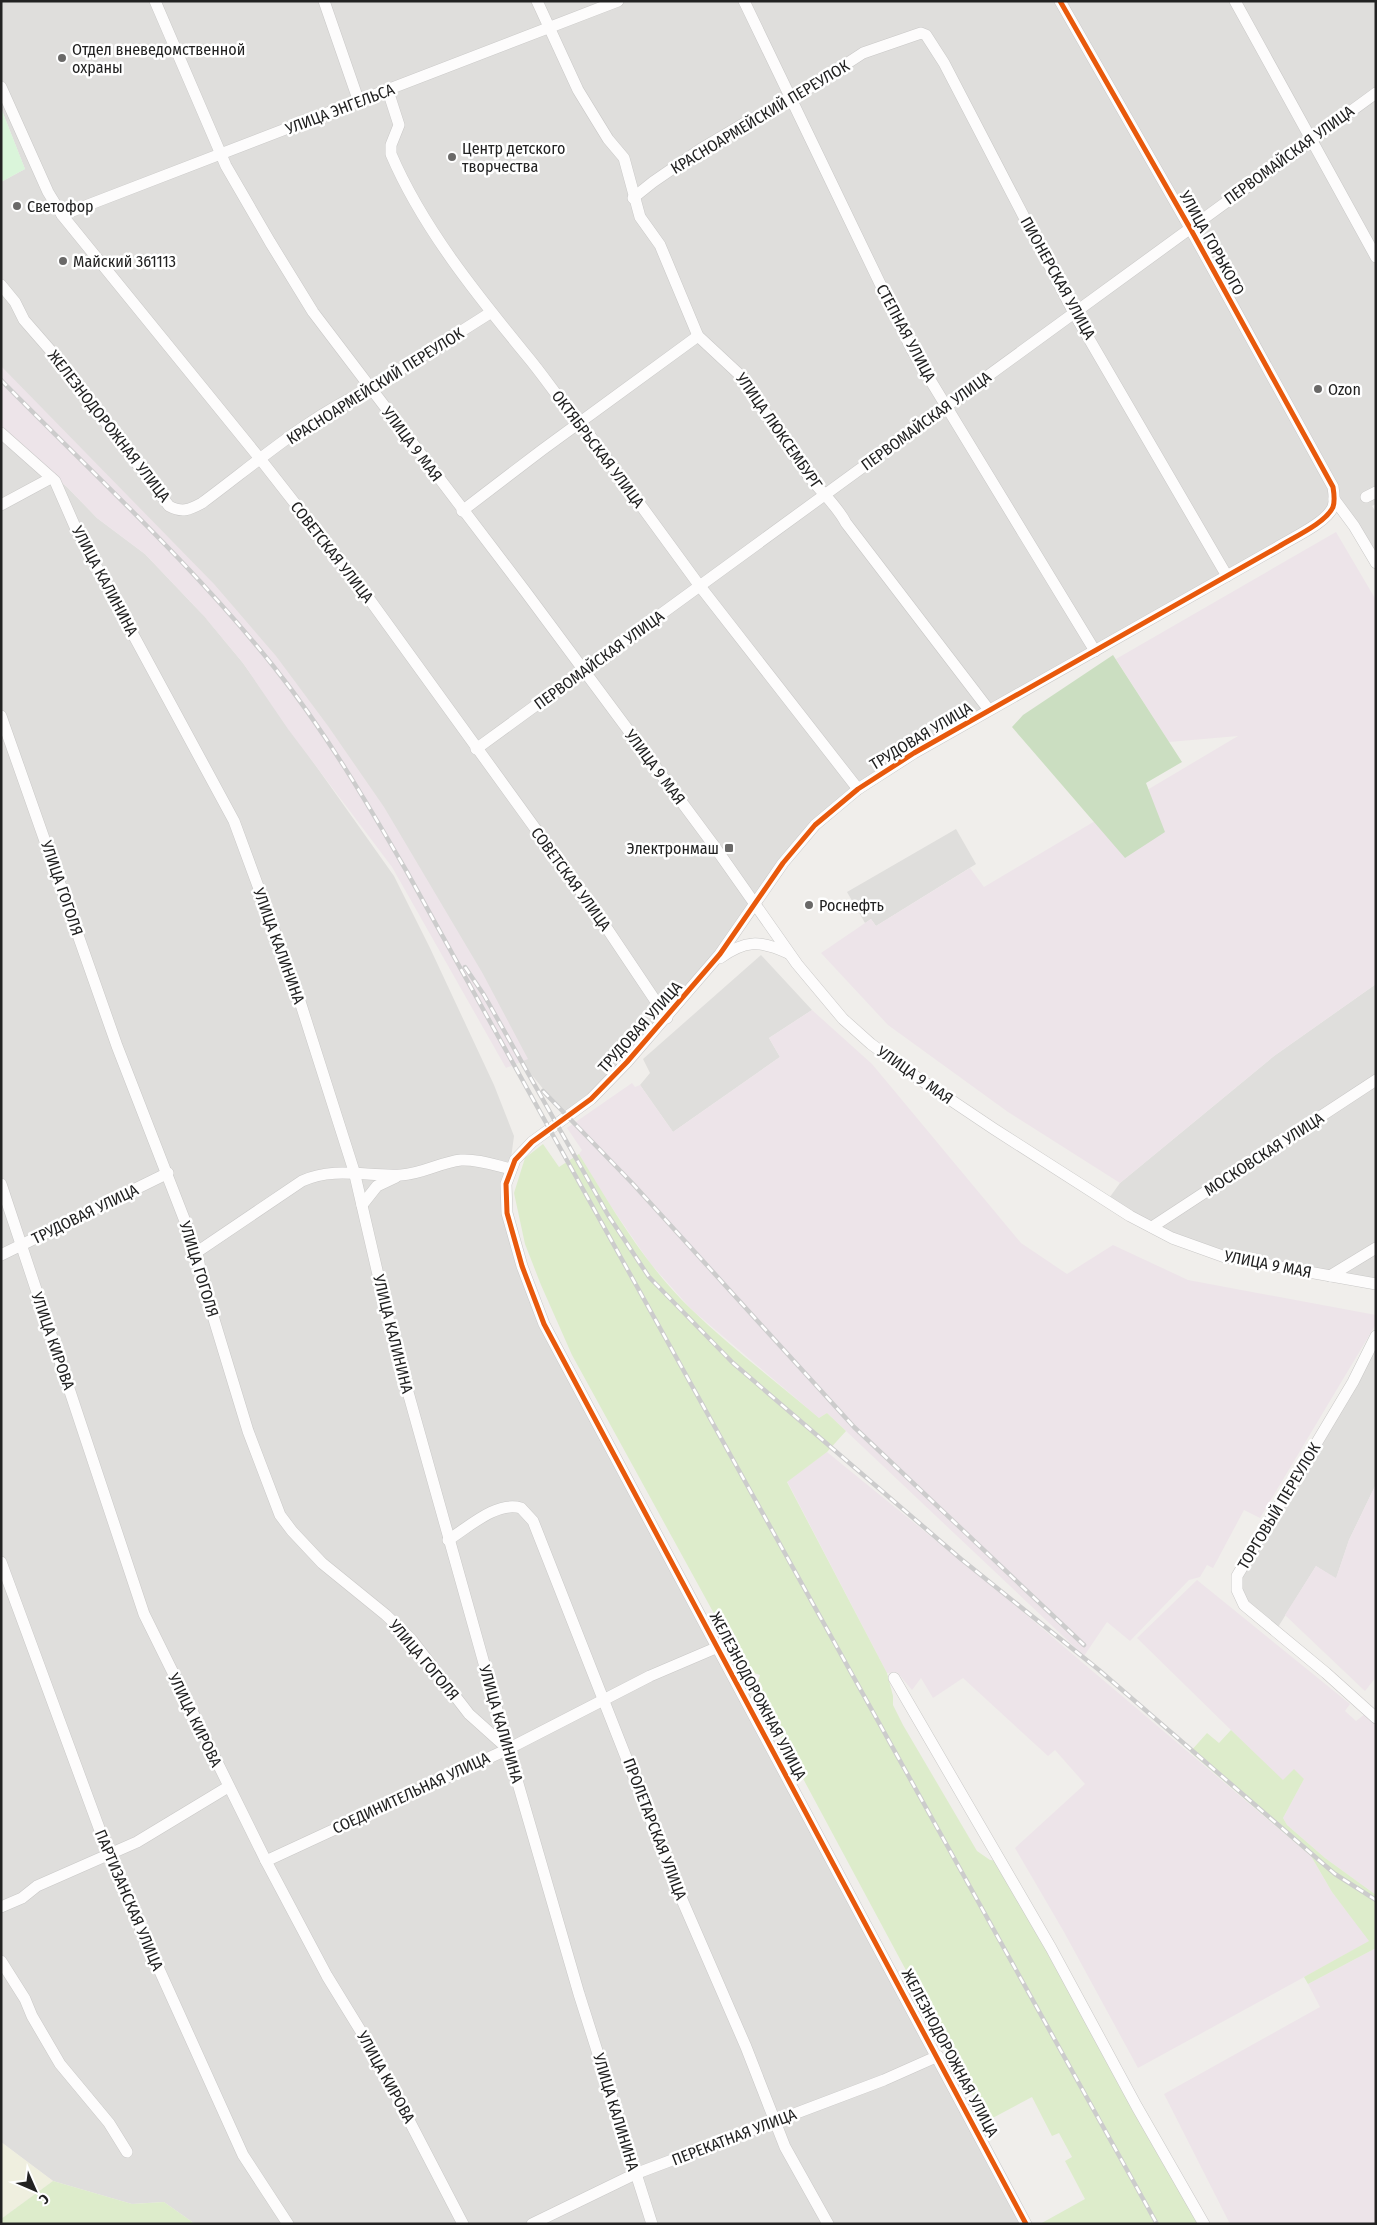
<svg xmlns="http://www.w3.org/2000/svg" width="1377" height="2225" font-family="'Fira Sans Condensed',sans-serif">
	<style>
		.residential { fill: #dfdedc }
		.industrial { fill: #ede4e9 }
		.farmland { fill: #efefdf }
		.grass { fill: #ddeccb }
		.forest { fill: #cbdec1 }
		.park { fill: #daf5da }
		.lines { fill: none; stroke-linecap: round; stroke-linejoin: round }
		.minor-casing { stroke: #c9c8c7; stroke-width: 12 }
		.minor { stroke: #fdfcfc; stroke-width: 11 }
		.rail-casing { stroke: #ccc; stroke-width: 4.5 }
		.rail { stroke: #fff; stroke-width: 2.5; stroke-dasharray: 8; stroke-linecap: butt }
		.cycleway-casing { stroke: #fff; stroke-width: 8 }
		.cycleway { stroke: #e8590c; stroke-width: 5 }
		.poi-dot { fill: #6a6968; stroke: #fff; stroke-width: 2 }
		.labels { text-anchor: middle; dominant-baseline: central; stroke-width: 5; stroke-linejoin: round; paint-order: stroke }
		.poi-label { font-size: 16px; fill: #222; stroke: #fff; text-anchor: start }
		.street-label { font-size: 16px; fill: #222; stroke: #fff }
	</style>
	<rect width="100%" height="100%" fill="#f0eeeb"/>
	<g class="residential">
		<polygon points="1,1 1376,1 1376,504 1372,506 1376,512 1376,563 1335,500 1327,515 989,710 827,814 720,954 567,1118 522,1063 484,995 370,809 1,380 1,182 25,169 1,108"/>
		<polygon points="1,433 67,487 97,518 145,554 204,616 243,663 394,876 430,948 494,1085 514,1136 505,1203 534,1300 1026,2224 195,2224 164,2202 132,2204 53,2181 1,2142"/>
		<polygon points="956,829 976,864 876,926 871,919 865,923 847,892"/>
		<polygon points="761,955 812,1010 769,1038 780,1057 673,1132 640,1085 650,1073 643,1059"/>
		<polygon points="1376,984 1376,1284 1196,1247 1107,1201 1120,1183 1274,1056"/>
		<polygon points="1376,1336 1376,1484 1349,1540 1336,1579 1316,1566 1275,1632 1244,1605 1236,1584"/>
	</g>
	<g class="industrial">
		<polygon points="1,366 214,584 276,656 328,726 384,807 483,974 528,1059 506,1068 392,867 288,729 243,663 204,616 145,554 97,518 67,487 1,433"/>
		<polygon points="1336,532 1376,600 1376,984 1274,1056 1120,1183 1008,1112 888,1025 821,953 871,919 876,926 970,868 984,887 1238,736 1169,742 1116,659"/>
		<polygon points="812,1010 872,1064 1021,1243 1067,1274 1113,1245 1188,1280 1376,1315 1376,1324 1260,1518 1244,1510 1213,1568 1207,1565 1200,1577 1189,1580 1130,1641 1107,1622 1084,1656 827,1413 819,1418 691,1309 650,1263 606,1199 579,1154 582,1150 567,1128 632,1083 635,1087 640,1085 673,1132 780,1057 769,1038"/>
		<polygon points="827,1452 998,1591 1311,1856 1332,1892 1370,1941 1138,2068 1064,1932 1015,1848 1085,1784 1055,1750 1048,1756 963,1678 933,1698 921,1678 912,1690 897,1672 887,1673 787,1481"/>
		<polygon points="1376,1484 1376,1677 1365,1691 1285,1615 1316,1566 1336,1578 1349,1540"/>
		<polygon points="1197,1580 1350,1704 1345,1711 1356,1721 1365,1714 1376,1724 1376,1895 1325,1858 1287,1825 1283,1818 1304,1779 1283,1781 1137,1638"/>
		<polygon points="1376,1948 1376,2224 1230,2224 1164,2094 1320,2007 1308,1984"/>
	</g>
	<polygon class="farmland" points="1,2142 53,2181 1,2219"/>
	<g class="grass">
		<path d="M543 1144 559 1167 579 1154C612 1208 645 1265 691 1309 731 1348 777 1382 819 1418L827 1413 846 1431 827 1452 787 1482 887 1673 893 1696V1705L903 1725 977 1851 990 1860 1001 1861 1204 2224H1040L1085 2199 1065 2161 1072 2157 1059 2133 1052 2136 1032 2097 987 2121 923 2002 927 1999 926 1991 915 1987 756 1691 760 1675 745 1670 572 1355 541 1285 525 1244 514 1193 525 1158Z"/>
		<polygon points="1231,1730 1283,1780 1294,1769 1304,1779 1283,1818 1287,1825 1325,1858 1376,1895 1376,1948 1308,1984 1304,1977 1369,1941 1332,1892 1311,1856 1190,1752 1207,1733 1219,1743"/>
		<polygon points="53,2181 132,2204 164,2202 195,2224 1,2224 1,2219"/>
	</g>
	<polygon class="forest" points="1113,655 1182,762 1146,783 1165,832 1125,858 1012,727 1023,715"/>
	<polygon class="park" points="1,108 25,169 1,182"/>
	<g class="lines">
		<defs>
			<g id="minor">
				<polyline points="155,1 226,166 270,242 313,312 525,591 712,843 797,964 843,1019 871,1044 915,1076 994,1129 1130,1216 1172,1238 1225,1257 1376,1284"/>
				<polyline points="324,1 359,102"/>
				<path d="M537 1 578 90 608 139 624 158 640 217 660 245 698 336 741 376 807 474C820 491 836 504 846 523L989 710"/>
				<polyline points="744,1 912,350 1095,651"/>
				<polyline points="1235,1 1376,257"/>
				<polyline points="1,87 48,192 62,215 261,460 362,589 600,918 667,1018"/>
				<path d="M388 91 399 125 391 145V154C422 227 477 295 527 356 548 381 565 409 588 433L699 585 858 789"/>
				<polyline points="633,198 653,182 701,149 745,123 811,87 863,53 921,33 926,35 944,63 1074,313 1227,576"/>
				<polyline points="62,215 618,1"/>
				<path d="M1 285 15 302 24 320 58 359 169 506C182 513 189 510 202 503 256 463 309 416 370 389L490 313"/>
				<polyline points="1,433 55,481 76,529 234,821 297,992 354,1171 392,1335 508,1749 579,1994 652,2224"/>
				<polyline points="1366,497 1376,492"/>
				<polyline points="1334,499 1354,526 1376,563"/>
				<polyline points="1,505 51,478"/>
				<polyline points="462,511 542,450 698,336"/>
				<polyline points="1,716 117,1046 197,1252 202,1280 248,1431 280,1515 292,1531 322,1563 386,1615 411,1639 469,1714 508,1749"/>
				<polyline points="476,749 1376,93"/>
				<path d="M720 958C745 940 760 940 788 953"/>
				<polyline points="1,1184 144,1614 266,1861 327,1976 373,2051 463,2224"/>
				<polyline points="362,1205 377,1186 396,1177"/>
				<polyline points="1152,1227 1376,1080"/>
				<path d="M197 1252 302 1181C335 1166 367 1177 401 1175 422 1174 441 1162 461 1160 478 1159 494 1165 511 1169"/>
				<polyline points="1,1255 168,1173"/>
				<polyline points="1330,1276 1376,1248"/>
				<polyline points="1376,1336 1353,1382 1237,1576 1237,1590 1244,1605 1326,1673 1376,1718"/>
				<path d="M448 1540C469 1527 496 1501 521 1508L533 1521 683 1902 746 2047 785 2147 828 2224"/>
				<polyline points="1,1562 116,1874 243,2155 288,2224"/>
				<polyline points="894,1678 1051,1948 1137,2107 1204,2224"/>
				<polyline points="266,1861 508,1749 650,1676 718,1647"/>
				<polyline points="1,1907 22,1898 37,1886 137,1842 228,1787"/>
				<polyline points="1,1961 25,1999 32,2016 60,2064 109,2123 127,2152"/>
				<polyline points="532,2224 635,2174 884,2080 938,2056"/>
				<path d="M1026 2224 544 1324 522 1266 507 1213 506 1184 515 1160 532 1142 591 1099 627 1062 720 954 783 863 815 825 858 789 914 753 1278 547C1292 538 1326 523 1333 507 1335 501 1334 493 1333 487L1190 228 1060 1"/>
			</g>
		</defs>
		<use href="#minor" class="minor-casing"/>
		<use href="#minor" class="minor"/>
		<defs>
			<g id="rail">
				<path d="M1 380C93 474 192 564 274 667 325 731 366 801 407 872L1157 2224"/>
				<polyline points="465,967 484,995 608,1215 649,1277 733,1363 961,1559 1099,1670 1335,1874 1376,1900"/>
				<polyline points="543,1091 633,1184 854,1427 1084,1645"/>
			</g>
		</defs>
		<use href="#rail" class="rail-casing"/>
		<use href="#rail" class="rail"/>
		<defs>
			<path id="cycleway" d="M1026 2224 544 1324 522 1266 507 1213 506 1184 515 1160 532 1142 591 1099 627 1062 720 954 783 863 815 825 858 789 914 753 1278 547C1292 538 1326 523 1333 507 1335 501 1334 493 1333 487L1190 228 1060 1"/>
		</defs>
		<use href="#cycleway" class="cycleway-casing"/>
		<use href="#cycleway" class="cycleway"/>
	</g>
	<g class="poi-dot">
		<circle cx="62" cy="58" r="5"/>
		<circle cx="452" cy="157" r="5"/>
		<circle cx="17" cy="206" r="5"/>
		<circle cx="63" cy="261" r="5"/>
		<circle cx="1318" cy="389" r="5"/>
		<rect x="724" y="843" width="10" height="10" rx="2.5"/>
		<circle cx="809" cy="905" r="5"/>
	</g>
	<g class="labels">
		<g class="poi-label">
			<text x="72" y="49">Отдел вневедомственной<tspan x="72" dy="18">охраны</tspan></text>
			<text x="462" y="148">Центр детского<tspan x="462" dy="18">творчества</tspan></text>
			<text x="27" y="206">Светофор</text>
			<text x="73" y="261">Майский 361113</text>
			<text x="1328" y="389">Ozon</text>
			<text x="719" y="848" text-anchor="end">Электронмаш</text>
			<text x="819" y="905">Роснефть</text>
		</g>
		<g class="street-label">
			<text transform="translate(340 109) rotate(-21)">УЛИЦА ЭНГЕЛЬСА</text>
			<text transform="translate(760 117) rotate(-31)">КРАСНОАРМЕЙСКИЙ ПЕРЕУЛОК</text>
			<text transform="translate(1289 155) rotate(-36)">ПЕРВОМАЙСКАЯ УЛИЦА</text>
			<text transform="translate(1212 243) rotate(61)">УЛИЦА ГОРЬКОГО</text>
			<text transform="translate(1058 278) rotate(61)">ПИОНЕРСКАЯ УЛИЦА</text>
			<text transform="translate(906 333) rotate(62)">СТЕПНАЯ УЛИЦА</text>
			<text transform="translate(375 386) rotate(-32)">КРАСНОАРМЕЙСКИЙ ПЕРЕУЛОК</text>
			<text transform="translate(926 421) rotate(-36)">ПЕРВОМАЙСКАЯ УЛИЦА</text>
			<text transform="translate(109 426) rotate(52)">ЖЕЛЕЗНОДОРОЖНАЯ УЛИЦА</text>
			<text transform="translate(779 431) rotate(55)">УЛИЦА ЛЮКСЕМБУРГ</text>
			<text transform="translate(412 444) rotate(53)">УЛИЦА 9 МАЯ</text>
			<text transform="translate(598 449) rotate(53)">ОКТЯБРЬСКАЯ УЛИЦА</text>
			<text transform="translate(332 552) rotate(52)">СОВЕТСКАЯ УЛИЦА</text>
			<text transform="translate(105 581) rotate(62)">УЛИЦА КАЛИНИНА</text>
			<text transform="translate(599 660) rotate(-36)">ПЕРВОМАЙСКАЯ УЛИЦА</text>
			<text transform="translate(921 736) rotate(-31)">ТРУДОВАЯ УЛИЦА</text>
			<text transform="translate(655 767) rotate(53)">УЛИЦА 9 МАЯ</text>
			<text transform="translate(571 879) rotate(54)">СОВЕТСКАЯ УЛИЦА</text>
			<text transform="translate(62 888) rotate(71)">УЛИЦА ГОГОЛЯ</text>
			<text transform="translate(279 946) rotate(70)">УЛИЦА КАЛИНИНА</text>
			<text transform="translate(640 1027) rotate(-48)">ТРУДОВАЯ УЛИЦА</text>
			<text transform="translate(915 1075) rotate(35)">УЛИЦА 9 МАЯ</text>
			<text transform="translate(1264 1154) rotate(-33)">МОСКОВСКАЯ УЛИЦА</text>
			<text transform="translate(85 1214) rotate(-26)">ТРУДОВАЯ УЛИЦА</text>
			<text transform="translate(1268 1264) rotate(11)">УЛИЦА 9 МАЯ</text>
			<text transform="translate(199 1269) rotate(73)">УЛИЦА ГОГОЛЯ</text>
			<text transform="translate(393 1334) rotate(76)">УЛИЦА КАЛИНИНА</text>
			<text transform="translate(53 1341) rotate(71)">УЛИЦА КИРОВА</text>
			<text transform="translate(1279 1506) rotate(-59)">ТОРГОВЫЙ ПЕРЕУЛОК</text>
			<text transform="translate(424 1660) rotate(50)">УЛИЦА ГОГОЛЯ</text>
			<text transform="translate(758 1696) rotate(62)">ЖЕЛЕЗНОДОРОЖНАЯ УЛИЦА</text>
			<text transform="translate(195 1720) rotate(64)">УЛИЦА КИРОВА</text>
			<text transform="translate(501 1724) rotate(74)">УЛИЦА КАЛИНИНА</text>
			<text transform="translate(411 1793) rotate(-25)">СОЕДИНИТЕЛЬНАЯ УЛИЦА</text>
			<text transform="translate(655 1829) rotate(69)">ПРОЛЕТАРСКАЯ УЛИЦА</text>
			<text transform="translate(129 1900) rotate(67)">ПАРТИЗАНСКАЯ УЛИЦА</text>
			<text transform="translate(950 2053) rotate(62)">ЖЕЛЕЗНОДОРОЖНАЯ УЛИЦА</text>
			<text transform="translate(386 2077) rotate(61)">УЛИЦА КИРОВА</text>
			<text transform="translate(616 2112) rotate(73)">УЛИЦА КАЛИНИНА</text>
			<text transform="translate(734 2137) rotate(-21)">ПЕРЕКАТНАЯ УЛИЦА</text>
		</g>
	</g>
	<rect width="1377" height="2225" fill="none" stroke="#222222" stroke-width="5"/>
	<g transform="translate(35 2190) rotate(135)" stroke="#ffffff" stroke-width="4" paint-order="stroke">
	<path d="M0-4L9 19L0 12L-9 19Z" fill="#222222"/>
	<text y="-8" font-size="14" font-weight="bold" text-anchor="middle" fill="#222222">С</text>
	</g>
</svg>
